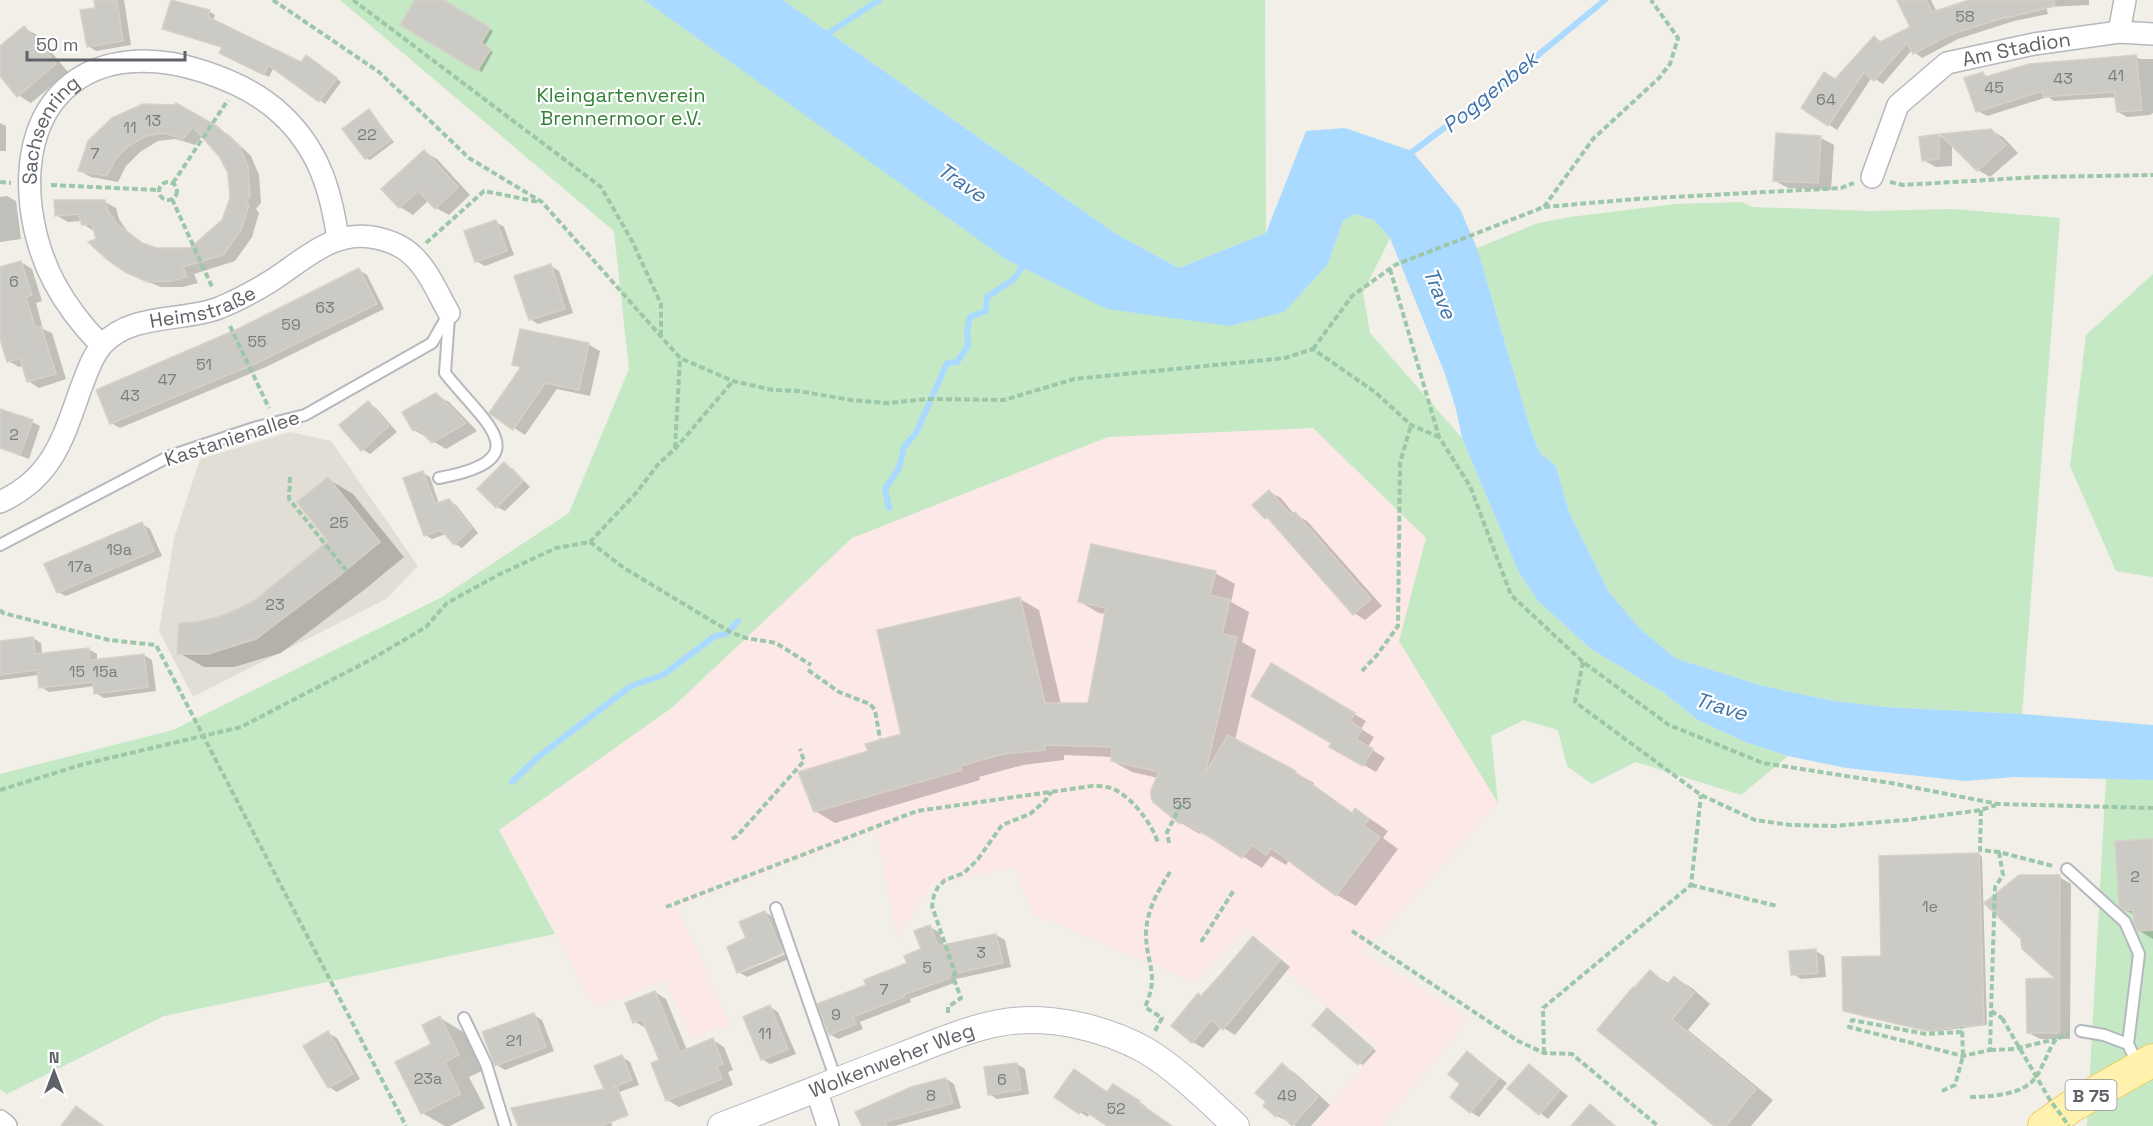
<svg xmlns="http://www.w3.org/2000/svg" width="2153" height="1126" font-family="'Space Grotesk',sans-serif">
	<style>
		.education { fill: #e1ded6 }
		.medical { fill: #fce8e6 }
		.green { fill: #c5e8c5 }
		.water { fill: #aadaff }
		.shadow { fill: #0003 }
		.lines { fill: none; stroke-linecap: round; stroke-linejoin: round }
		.stream { stroke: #aadaff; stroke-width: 6 }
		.building { fill: #cccac5; stroke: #d6d1c6; stroke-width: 1.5 }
		.service-casing { stroke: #b5b8bc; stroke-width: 14 }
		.minor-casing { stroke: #b5b8bc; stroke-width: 24 }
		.tertiary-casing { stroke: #b5b8bc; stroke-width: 28 }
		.primary-casing { stroke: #f2c960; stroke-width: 34 }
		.path { stroke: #9cc7a9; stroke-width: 4; stroke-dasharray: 6 3; stroke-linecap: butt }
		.service { stroke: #fff; stroke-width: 10 }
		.minor { stroke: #fff; stroke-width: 21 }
		.tertiary { stroke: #fff; stroke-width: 26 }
		.primary { stroke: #fff2af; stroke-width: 32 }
		.path-bridge { stroke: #9cc7a9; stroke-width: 4; stroke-dasharray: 6 3; stroke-linecap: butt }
		.labels { text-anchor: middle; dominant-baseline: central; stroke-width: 4.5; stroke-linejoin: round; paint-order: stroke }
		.number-label { font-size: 16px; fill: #7a7d7f }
		.shield { fill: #fff; stroke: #8f9295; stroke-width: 1.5 }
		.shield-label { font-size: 18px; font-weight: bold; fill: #5f6368 }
		.street-label { font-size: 20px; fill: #5f6368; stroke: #fff }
		.park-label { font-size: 20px; fill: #348238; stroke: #fff }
		.water-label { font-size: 21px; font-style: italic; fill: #4174aa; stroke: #fff }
	</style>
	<rect width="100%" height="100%" fill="#f1efe8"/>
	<polygon class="education" points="290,432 331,441 418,566 386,599 193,697 159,631 174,538 200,459"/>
	<polygon class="medical" points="1313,428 1426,538 1399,641 1498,803 1364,953 1469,1018 1382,1126 1313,1126 1378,1047 1284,970 1289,963 1248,929 1196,983 1033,914 1014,867 932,886 897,938 876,831 677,907 730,1024 692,1040 665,980 596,1008 499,830 673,707 852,538 1108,437"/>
	<g class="green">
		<polygon points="340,0 644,0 786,101 1107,309 1328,264 1343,221 1355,214 1374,220 1390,238 1363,293 1370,333 1462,438 1518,571 1538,601 1591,649 1664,693 1698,720 1745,742 1788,756 1741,795 1636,762 1592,784 1567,766 1558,730 1524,720 1491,736 1498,803 1399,641 1426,538 1313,428 1108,437 852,538 673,707 499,830 555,934 164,1016 7,1094 0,1089 0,774 173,730 442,597 569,513 629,369 614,231"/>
		<polygon points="783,0 1265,0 1266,233 1179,268 1116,234"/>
		<polygon points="1741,202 1753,207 1870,211 1954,209 2060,218 2022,714 1885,707 1834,701 1763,686 1677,659 1640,629 1609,592 1569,512 1556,466 1540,453 1532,434 1477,248 1538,223 1570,217 1676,204"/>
		<polygon points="2153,274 2153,577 2116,571 2070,466 2086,335"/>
		<polygon points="2106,778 2153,780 2153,1126 2087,1126"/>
	</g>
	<polygon class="water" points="644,0 783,0 1116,234 1179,268 1266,233 1306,131 1345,128 1412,151 1460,209 1477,248 1532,434 1540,453 1556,466 1569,512 1609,592 1640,629 1677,659 1763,686 1834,701 1885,707 2022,714 2153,725 2153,780 2015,777 1965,781 1846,768 1788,756 1745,742 1698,720 1664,693 1591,649 1538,601 1518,571 1462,438 1456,409 1445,374 1390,238 1374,220 1355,214 1343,221 1328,264 1284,312 1230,326 1107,309 1007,260"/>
	<g class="shadow">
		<polygon points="95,0 124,0 131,45 96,51 88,46 97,9"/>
		<polygon points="172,0 210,12 215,15 213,21 302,64 312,60 341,82 325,104 274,67 269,77 226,56 223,48 169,31"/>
		<polygon points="417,0 441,0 493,31 484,47 493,52 482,72 402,24"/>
		<polygon points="1902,0 1931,0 1937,12 1974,0 2089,0 2089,5 2046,7 2048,14 2014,21 1958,39 1922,58 1912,50 1883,84 1872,77 1837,130 1803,107 1836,81 1874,38 1882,42 1912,27"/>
		<polygon points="24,28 37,35 68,72 31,103 18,95 0,74 0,48"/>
		<polygon points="2136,57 2140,59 2153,59 2153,113 2150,115 2127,117 2118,112 2117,97 2054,101 2048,97 1987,116 1978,111 1983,74 1989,77"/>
		<polygon points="177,105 229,135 251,156 259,175 261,203 256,209 259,213 252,237 235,261 194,274 198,283 183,287 161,287 138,278 98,240 94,231 83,224 82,221 68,222 56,215 105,202 116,208 119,219 128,232 147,246 157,250 190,250 223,221 231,198 229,173 220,155 203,135 195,145 176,139 158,141 140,152 126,166 118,182 91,177 80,171"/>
		<polygon points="369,111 394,142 370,160 366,158"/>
		<polygon points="0,123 6,126 6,151 0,151"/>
		<polygon points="1991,130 2004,138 2018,153 1990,177 1978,170 1952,144 1952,166 1936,167 1923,160 1939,136 1947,140"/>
		<polygon points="1821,138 1834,145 1831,190 1788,188 1775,181"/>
		<polygon points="424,152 437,159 470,195 449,215 436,208 429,200 413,215 400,207 383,189"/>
		<polygon points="7,196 16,201 21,239 0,242 0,197"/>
		<polygon points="496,222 504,227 514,255 485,266 476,261"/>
		<polygon points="21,262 32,269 42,301 36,303 43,329 52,333 66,379 39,388 28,381 23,366 19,367 8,361 0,335 0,268"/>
		<polygon points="551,266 559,271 573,313 538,324 530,319"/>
		<polygon points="359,270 367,275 384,309 266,367 120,428 111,423 240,330"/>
		<polygon points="588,344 600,351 590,396 557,389 525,435 491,413 522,369 514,364"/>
		<polygon points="436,395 449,402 477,431 446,449 414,430 404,413"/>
		<polygon points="368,403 376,408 397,432 370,454 362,449"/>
		<polygon points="0,420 32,422 40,426 29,459 0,448"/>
		<polygon points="504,464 513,469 530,487 505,511 497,507"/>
		<polygon points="423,473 430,477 439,504 449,501 456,505 478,533 462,548 455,544 446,534 432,539 425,535"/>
		<polygon points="328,479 353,494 404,557 364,590 281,653 234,667 204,667 179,653 256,601 331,541"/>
		<polygon points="1269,492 1281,498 1294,514 1307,521 1382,606 1365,620 1354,613 1273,522 1266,518"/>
		<polygon points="142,524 150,529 162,556 66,596 58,592"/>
		<polygon points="1215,573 1235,584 1231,602 1249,612 1242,642 1256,650 1235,740 1314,783 1313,785 1354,814 1356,810 1375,822 1388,831 1383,838 1398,849 1356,906 1337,895 1289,860 1286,865 1271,856 1262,868 1201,831 1200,834 1181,823 1155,801 1158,778 1132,772 1112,761 1113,757 1064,755 1064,760 1023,765 979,777 980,780 835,823 815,811 870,752 903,735 1020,599 1039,610 1061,704 1089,704 1107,614 1099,613 1080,602"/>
		<polygon points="33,638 41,643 42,654 88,649 97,654 97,661 144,655 152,660 156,691 104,698 96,693 95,686 49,692 41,687 39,675 0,680 0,642"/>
		<polygon points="1271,665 1366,721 1361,729 1374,737 1368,747 1385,758 1376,772 1331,746 1333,743"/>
		<polygon points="2153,840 2153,939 2138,930 2135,915 2124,909"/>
		<polygon points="1979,854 1982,857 1987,1025 1932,1032 1845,1010 1883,958"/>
		<polygon points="2059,877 2071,884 2070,1039 2040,1039 2029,1033 2059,980"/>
		<polygon points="765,912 773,917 787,950 742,969 742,972 788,953 791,958 747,977 739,972 748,939"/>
		<polygon points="930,927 939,932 944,946 996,935 1005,940 1011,967 956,979 957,982 910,999 911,1002 860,1022 863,1029 838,1039 830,1034 868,986 909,964 923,950"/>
		<polygon points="1253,938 1264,945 1290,967 1235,1035 1222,1027 1203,1048 1193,1042 1202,997"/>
		<polygon points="1816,951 1824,956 1826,977 1801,979 1793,974"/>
		<polygon points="1650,972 1670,984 1675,978 1692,988 1710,1004 1688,1030 1773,1100 1751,1126 1716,1126 1635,990"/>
		<polygon points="655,992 666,999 687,1050 713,1040 724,1047 733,1070 728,1072 733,1085 679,1107 667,1100 661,1061 646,1028 635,1022"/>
		<polygon points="770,1007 778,1012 796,1054 770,1064 762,1059"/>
		<polygon points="1331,1012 1376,1051 1363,1065 1359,1063"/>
		<polygon points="534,1015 542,1020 554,1051 505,1070 497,1065"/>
		<polygon points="440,1018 465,1033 484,1070 469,1077 485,1108 450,1126 445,1126 422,1113 433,1045"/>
		<polygon points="328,1033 337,1038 360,1079 337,1092 329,1087"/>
		<polygon points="1468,1053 1507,1083 1479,1117 1471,1112 1462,1084"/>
		<polygon points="622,1057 630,1062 639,1085 614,1094 605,1089"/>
		<polygon points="1017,1064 1025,1069 1029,1094 997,1099 989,1094"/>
		<polygon points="1282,1065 1295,1073 1330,1105 1311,1126 1296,1126 1277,1116"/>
		<polygon points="1529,1066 1568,1096 1548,1119 1510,1089"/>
		<polygon points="946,1079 954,1084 961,1108 895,1126 863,1126"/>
		<polygon points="1121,1090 1147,1107 1146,1109 1171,1126 1110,1126 1090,1113 1088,1117 1056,1097 1108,1093"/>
		<polygon points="608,1104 612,1126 520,1126"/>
	</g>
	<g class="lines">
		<g class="stream">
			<polyline points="824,36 879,0"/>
			<polyline points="1408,155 1503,84 1605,0"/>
			<polyline points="889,508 885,489 899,468 904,447 916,433 947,363 957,362 968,346 967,331 970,317 986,311 987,297 1014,279 1025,263"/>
			<polyline points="512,782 538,757 631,686 663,675 715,636 726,634 738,621"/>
		</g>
	</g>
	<g class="building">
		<polygon points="94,0 117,0 123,41 87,47 80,10 95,8"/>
		<polygon points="171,0 210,10 208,17 301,62 306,55 337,78 319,102 268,65 264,75 219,53 222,47 162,29"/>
		<polygon points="415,0 444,0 490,28 481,43 491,49 477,71 400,25"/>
		<polygon points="1897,0 1926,0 1932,12 1969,0 2054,0 2055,6 2006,18 2006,17 1949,35 1913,54 1907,43 1874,81 1864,72 1828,126 1801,108 1824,72 1835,79 1874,36 1880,42 1910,27"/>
		<polygon points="24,26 56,64 17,97 0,76 0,46"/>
		<polygon points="2136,55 2142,110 2117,112 2114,92 2043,97 2043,91 1976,112 1964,78 1983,72 1985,77 2029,64"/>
		<polygon points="176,103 217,126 240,147 248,167 250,196 246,202 249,205 241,230 223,255 183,267 187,277 171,281 148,282 125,272 109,261 88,242 96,239 92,224 82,225 78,214 55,216 54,200 105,200 108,211 117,224 142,243 157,248 190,248 222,220 230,198 228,173 219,156 193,127 183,139 164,133 146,136 128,146 115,160 107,176 78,171 88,141 112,118 143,104 174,105"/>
		<polygon points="369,109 391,140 365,159 342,129"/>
		<polygon points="1991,129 2006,145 1977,171 1940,134"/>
		<polygon points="1776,133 1821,136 1818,183 1773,181"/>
		<polygon points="1939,134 1939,159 1922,161 1919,137"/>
		<polygon points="424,150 458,187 435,209 418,191 399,208 381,189"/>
		<polygon points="496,220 507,251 475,262 464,231"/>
		<polygon points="21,261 32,295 26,297 35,327 41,326 56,374 27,382 20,358 7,362 0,339 0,267"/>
		<polygon points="551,264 565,309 529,320 514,276"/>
		<polygon points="359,268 377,304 257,363 110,424 96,390 240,328"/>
		<polygon points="520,329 589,343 579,390 545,383 513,430 489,413 521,367 512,365"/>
		<polygon points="436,393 466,423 432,443 417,428 413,431 402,412"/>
		<polygon points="368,401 389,426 361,451 339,425"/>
		<polygon points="0,409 33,420 20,455 0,448"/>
		<polygon points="504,462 523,481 496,508 477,489"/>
		<polygon points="423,471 435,504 449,499 472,528 454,545 441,530 424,536 403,478"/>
		<polygon points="328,477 380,542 339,576 256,639 208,654 177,654 179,623 197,622 218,617 238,609 255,600 328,541 297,502"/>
		<polygon points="1269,490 1291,515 1295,512 1371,599 1353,615 1267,517 1265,519 1252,505"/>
		<polygon points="142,522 154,551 57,593 44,564"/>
		<polygon points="1091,544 1216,571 1210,595 1230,600 1222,634 1237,637 1205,774 1228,735 1296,771 1295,772 1352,813 1355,808 1369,819 1364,826 1380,837 1336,896 1271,848 1266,855 1252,845 1242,858 1208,836 1181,821 1180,824 1153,802 1151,797 1151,790 1159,772 1111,761 1112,747 1045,745 1045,750 1003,754 960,766 962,770 814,812 798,772 868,751 865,744 901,734 877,630 1020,597 1045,703 1088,703 1106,608 1078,602"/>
		<polygon points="33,637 35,654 89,648 90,660 144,654 148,687 94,694 93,682 39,688 37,670 0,675 0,641"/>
		<polygon points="1271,663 1355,713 1350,721 1362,729 1356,739 1373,749 1363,766 1329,747 1331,743 1251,696"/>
		<polygon points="2153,839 2153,930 2137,931 2134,923 2133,910 2124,911 2119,906 2115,841"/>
		<polygon points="1979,853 1984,1024 1927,1031 1843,1011 1842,957 1881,956 1879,856"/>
		<polygon points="2019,875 2060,875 2059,1033 2027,1033 2026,979 2055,978 2022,949 2021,939 1984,903"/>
		<polygon points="765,911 783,953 737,973 727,947 746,938 739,922"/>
		<polygon points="930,925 938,946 996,934 1003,963 949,975 950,978 903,995 904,997 853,1017 856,1024 829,1035 817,1004 866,985 864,980 907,963 904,956 921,949 914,931"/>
		<polygon points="1253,936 1280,960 1223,1030 1211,1020 1192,1043 1171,1026 1198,993 1201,996 1221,974"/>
		<polygon points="1816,949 1818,973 1791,975 1789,951"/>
		<polygon points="1650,970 1667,985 1674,976 1694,993 1672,1019 1756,1089 1726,1126 1714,1126 1597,1030 1633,987 1634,988"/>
		<polygon points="655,991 680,1052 713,1038 723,1064 717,1066 722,1079 666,1101 651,1063 659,1060 642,1019 633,1023 625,1003"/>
		<polygon points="770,1005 788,1049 761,1060 743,1017"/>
		<polygon points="1327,1008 1373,1048 1358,1065 1312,1025"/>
		<polygon points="534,1013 546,1047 495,1066 482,1032"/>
		<polygon points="440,1016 459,1055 445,1062 461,1094 421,1114 395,1062 431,1044 422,1025"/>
		<polygon points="328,1031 353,1074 328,1088 303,1046"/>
		<polygon points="1467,1051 1499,1078 1470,1113 1450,1097 1460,1084 1448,1074"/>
		<polygon points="622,1055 632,1080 612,1088 617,1087 628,1115 601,1126 518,1126 511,1108 604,1089 594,1066"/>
		<polygon points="1017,1063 1021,1090 988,1095 984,1067"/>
		<polygon points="1282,1063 1318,1097 1292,1126 1279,1113 1276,1117 1263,1106 1266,1102 1255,1093"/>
		<polygon points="1529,1064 1560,1090 1539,1115 1507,1089"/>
		<polygon points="1074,1069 1107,1092 1113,1084 1140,1101 1139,1103 1172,1126 1107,1126 1082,1109 1079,1114 1054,1097"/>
		<polygon points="946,1078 953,1103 885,1122 887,1126 862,1126 855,1112 911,1087"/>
		<polygon points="1590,1104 1615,1126 1571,1126"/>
		<polygon points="76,1106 103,1126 61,1126"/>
	</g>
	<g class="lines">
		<defs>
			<g id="service">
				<path d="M439 478C542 459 483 422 445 373L449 317"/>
				<polyline points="0,545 170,456 257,427 305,415 432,343 449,313"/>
				<polyline points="2067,869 2125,922 2139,954 2128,1044"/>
				<polyline points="776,908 836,1080"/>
				<polyline points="464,1018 486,1064 505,1126"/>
				<polyline points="2081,1031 2104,1035 2128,1044 2138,1065"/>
			</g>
			<g id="minor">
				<polyline points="2119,32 2125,0"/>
				<path id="s1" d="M1872 177 1898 105 1947 63 2034 44 2119 32 2153 34"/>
				<path id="s2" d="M101 345C62 305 38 263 31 207 18 93 95 37 202 71 230 80 259 93 281 114 319 149 331 191 338 239"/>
				<path id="s3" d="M0 502C53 478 63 438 81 388 87 373 92 356 103 344 132 313 182 322 219 308 236 301 255 291 271 281 304 260 334 228 377 238 390 241 403 246 413 256 429 271 438 294 449 313"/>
				<polyline points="816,1089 828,1126"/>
				<polyline points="0,1121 6,1126"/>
			</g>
			<g id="tertiary">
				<path id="s4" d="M721 1126C782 1103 843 1078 904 1055 935 1043 967 1029 999 1023 1047 1014 1103 1027 1145 1050 1176 1068 1209 1101 1236 1126"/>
			</g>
			<polyline id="primary" points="2044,1126 2072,1106 2153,1060"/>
		</defs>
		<use href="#service" class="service-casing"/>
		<use href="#minor" class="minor-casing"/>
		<use href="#tertiary" class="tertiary-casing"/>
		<use href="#primary" class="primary-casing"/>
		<g class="path">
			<polyline points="273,0 379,72 469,158 542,202 680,358 733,381 773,390 798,391 851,400 887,403 928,399 1004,400 1074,379 1285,358 1313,349 1375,392 1411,425 1439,437"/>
			<polyline points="353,0 601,187 632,241 661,304 661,338"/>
			<circle cx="168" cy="191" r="9"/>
			<polyline points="0,182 11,183"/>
			<polyline points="1890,182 1903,185 2038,177 2153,175"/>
			<polyline points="173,183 228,100"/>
			<polyline points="51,185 158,190"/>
			<polyline points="172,199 213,289"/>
			<polyline points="1544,207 1593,139 1659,78 1670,64 1678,38 1651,0"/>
			<polyline points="426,243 484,191 539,202"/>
			<polyline points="1390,269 1439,437 1470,486 1511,595 1583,662 1669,725 1763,763 1891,783 1998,804 2153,808"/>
			<polyline points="230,326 269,408"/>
			<polyline points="1313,349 1352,296 1395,265 1544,207 1636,199 1841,188 1854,183"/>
			<polyline points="675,448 680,358"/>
			<polyline points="290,477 289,499 346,570"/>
			<polyline points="590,542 624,568 732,633 746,638 776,643 811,665"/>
			<polyline points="0,610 3,613 109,640 156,645 406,1126"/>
			<polyline points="1583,662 1575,702 1701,795 1755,820 1791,825 1834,826 1907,820 1981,810 1996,805"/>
			<polyline points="808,670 839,692 870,704 875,710 880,739"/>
			<polyline points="1362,671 1377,655 1398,626 1400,463 1411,425"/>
			<polyline points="0,790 84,764 241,727 370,660 426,627 447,603 498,575 556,548 590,542 637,492 659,463 675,449 733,381"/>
			<polyline points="1981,810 1980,850 1999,852 2053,866"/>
			<polyline points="732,839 737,836 804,761 800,749"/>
			<polyline points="1169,843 1167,832 1182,803"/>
			<polyline points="1999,852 2003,875 1995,887 1991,1011 2002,1018"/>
			<polyline points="1691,885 1777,906"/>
			<path d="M666 907 917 811 1092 786C1097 786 1102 786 1107 787 1128 791 1152 823 1158 843"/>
			<polyline points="1352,931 1518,1041 1544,1053 1572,1054 1658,1126"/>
			<polyline points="1201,942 1234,890"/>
			<polyline points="948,1013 948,1007 961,998 953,977 955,973 932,906 934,895 938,887 945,880 964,873 978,859 1002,825 1030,814 1045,801 1051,792"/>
			<path d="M1155 1031 1162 1018 1145 1007C1160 973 1146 965 1146 933 1147 909 1158 891 1170 872"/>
			<polyline points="1962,1032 1926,1034 1852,1020 1849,1027 1963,1056 1990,1050 1991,1011"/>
			<polyline points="1990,1050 2014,1049 2056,1039"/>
			<polyline points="1544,1053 1543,1008 1691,885 1701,795"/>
			<polyline points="1942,1091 1955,1085 1963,1056 1962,1027"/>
			<path d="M1970 1097C1989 1097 2024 1095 2036 1077 2044 1065 2048 1050 2056 1039L2069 1034"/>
		</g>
		<use href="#service" class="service"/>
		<use href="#minor" class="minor"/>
		<use href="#tertiary" class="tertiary"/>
		<use href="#primary" class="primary"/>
		<polyline class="path-bridge" points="2002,1018 2050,1100 2069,1126"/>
	</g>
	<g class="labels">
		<g class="number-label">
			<text x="1965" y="16">58</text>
			<text x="2116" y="75">41</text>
			<text x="2063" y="78">43</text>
			<text x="1994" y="87">45</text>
			<text x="1826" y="99">64</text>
			<text x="153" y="120">13</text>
			<text x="130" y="127">11</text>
			<text x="367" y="134">22</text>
			<text x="95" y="153">7</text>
			<text x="14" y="281">6</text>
			<text x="325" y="307">63</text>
			<text x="291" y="324">59</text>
			<text x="257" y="341">55</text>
			<text x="204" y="364">51</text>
			<text x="167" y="379">47</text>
			<text x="130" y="395">43</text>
			<text x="14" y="434">2</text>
			<text x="339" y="522">25</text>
			<text x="119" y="549">19a</text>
			<text x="80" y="566">17a</text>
			<text x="275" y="604">23</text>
			<text x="77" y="671">15</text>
			<text x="105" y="671">15a</text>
			<text x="1182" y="803">55</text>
			<text x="2135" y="876">2</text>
			<text x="1930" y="906">1e</text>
			<text x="981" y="952">3</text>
			<text x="927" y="967">5</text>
			<text x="884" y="989">7</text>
			<text x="836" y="1014">9</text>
			<text x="765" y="1033">11</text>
			<text x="514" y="1040">21</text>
			<text x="428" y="1078">23a</text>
			<text x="1002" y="1079">6</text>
			<text x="931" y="1095">8</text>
			<text x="1287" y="1095">49</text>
			<text x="1116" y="1108">52</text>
		</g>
		<rect class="shield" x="2065.5" y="1080" width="51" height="30" rx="4.5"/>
		<g class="shield-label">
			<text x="2091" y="1095">B 75</text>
		</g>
		<g class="street-label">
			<text stroke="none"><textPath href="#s1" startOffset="212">Am Stadion</textPath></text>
			<text stroke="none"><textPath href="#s2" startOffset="240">Sachsenring</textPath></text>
			<text stroke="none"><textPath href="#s3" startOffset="302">Heimstraße</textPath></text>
			<text transform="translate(232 438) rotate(-18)">Kastanienallee</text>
			<text stroke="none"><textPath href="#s4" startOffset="183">Wolkenweher Weg</textPath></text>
		</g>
		<g class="park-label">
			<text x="621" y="95">Kleingartenverein<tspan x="621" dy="23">Brennermoor e.V.</tspan></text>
		</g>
		<g class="water-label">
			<text transform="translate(1490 92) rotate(-39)">Poggenbek</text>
			<text transform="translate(962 182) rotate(34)">Trave</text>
			<text transform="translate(1440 293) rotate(67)">Trave</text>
			<text transform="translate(1721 706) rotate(17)">Trave</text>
		</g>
	</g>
	<g transform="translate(54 1072)" stroke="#ffffff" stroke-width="4.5" paint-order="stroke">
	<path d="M0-4.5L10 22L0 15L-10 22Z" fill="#5f6368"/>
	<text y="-9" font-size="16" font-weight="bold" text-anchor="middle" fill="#5f6368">N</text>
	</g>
	<path d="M27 51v9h158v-9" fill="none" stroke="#5f6368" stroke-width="3"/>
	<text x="36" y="51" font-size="18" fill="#5f6368" stroke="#ffffff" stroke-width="4.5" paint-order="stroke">50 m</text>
</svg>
